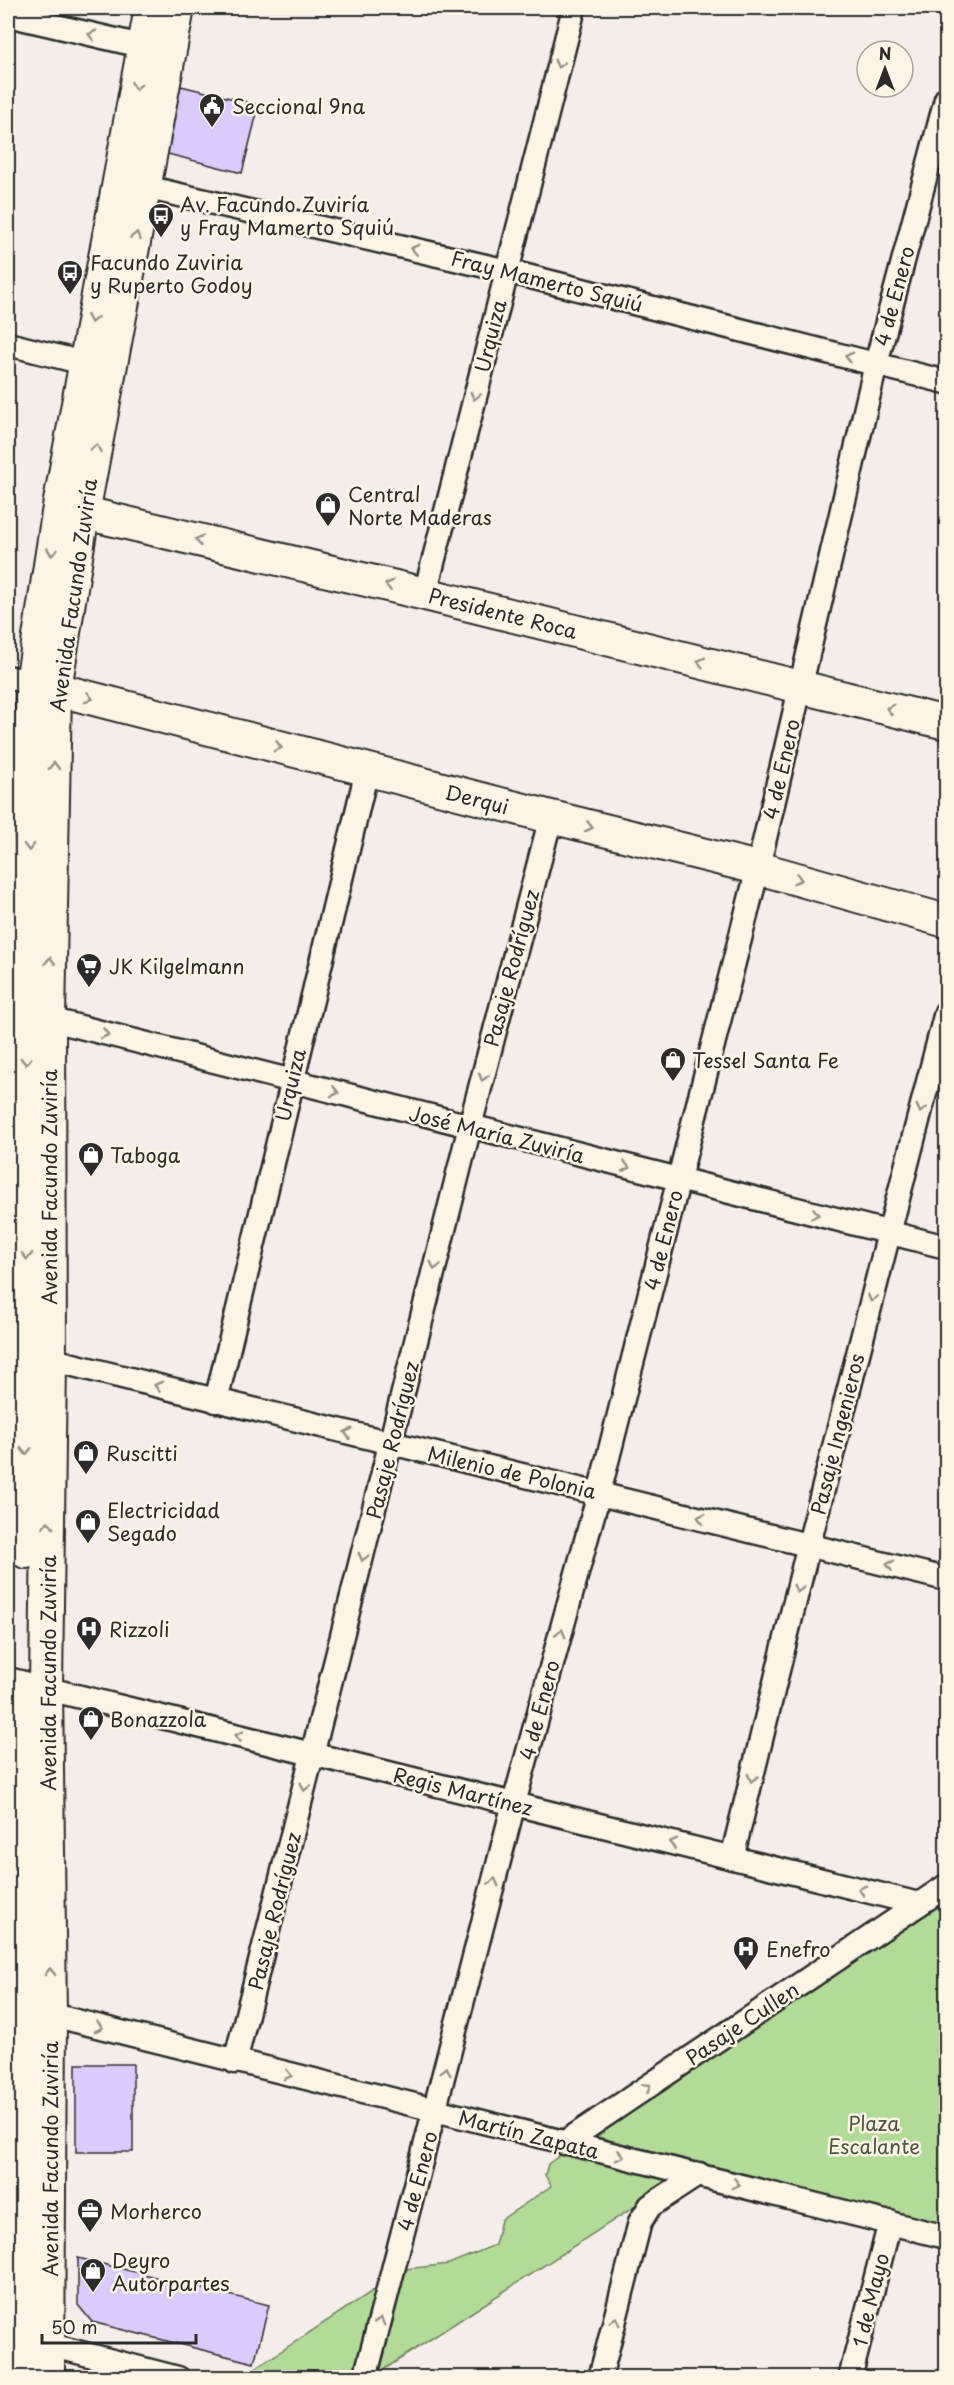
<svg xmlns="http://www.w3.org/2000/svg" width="954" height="2385" font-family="'Playpen Sans',sans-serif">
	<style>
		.green { fill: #b3db98; stroke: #6f8362; stroke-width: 1.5 }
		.building { fill: #dacbfd; stroke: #2b2b2b; stroke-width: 1.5 }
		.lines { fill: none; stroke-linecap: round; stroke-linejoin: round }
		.street-casing { stroke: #2b2b2b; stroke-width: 27 }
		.secondary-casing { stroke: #2b2b2b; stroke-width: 36 }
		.street { stroke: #fcf5e5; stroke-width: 22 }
		.secondary { stroke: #fcf5e5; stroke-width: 32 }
		.oneway { stroke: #949088 }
		.labels { text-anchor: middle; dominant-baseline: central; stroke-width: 5; stroke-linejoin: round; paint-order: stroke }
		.poi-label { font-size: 20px; fill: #2b2b2b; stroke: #fcf5e5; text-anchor: start }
		.street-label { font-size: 20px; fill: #2b2b2b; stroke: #fcf5e5 }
		.park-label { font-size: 20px; fill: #4d5746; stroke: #fcf5e5 }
	</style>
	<rect width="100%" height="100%" fill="#f5edea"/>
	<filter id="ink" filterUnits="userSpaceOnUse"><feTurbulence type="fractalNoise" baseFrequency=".0167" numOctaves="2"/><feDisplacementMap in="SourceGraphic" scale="12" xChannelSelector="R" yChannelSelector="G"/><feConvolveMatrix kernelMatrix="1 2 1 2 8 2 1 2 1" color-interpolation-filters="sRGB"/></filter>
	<g filter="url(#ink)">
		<g class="green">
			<polygon points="946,1894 946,2228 586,2139"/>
			<polygon points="562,2154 674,2181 380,2372 406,2269 449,2264 495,2245 501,2220 551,2186 545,2175 548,2164"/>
			<polygon points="377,2288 355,2377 242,2377"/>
		</g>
		<g class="building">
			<polygon points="181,86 259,105 242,173 164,153"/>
			<rect x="76" y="2064" width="57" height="88"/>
			<polygon points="78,2258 269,2305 254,2363 92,2322 78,2305"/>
		</g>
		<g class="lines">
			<defs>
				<g id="street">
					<polyline points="8,15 159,50"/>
					<polyline points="145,187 507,271 946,382"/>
					<polyline points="8,344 84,363"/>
					<polyline points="425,594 574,8"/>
					<polyline points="8,677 32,683"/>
					<polyline points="49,1019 946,1247"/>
					<polyline points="8,1349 946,1579"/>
					<polyline points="216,1401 367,770"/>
					<polyline points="8,1679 919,1904"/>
					<polyline points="732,1858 809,1544 946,1012"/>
					<polyline points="8,2004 946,2237"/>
					<polyline points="235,2062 470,1126 551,817"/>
					<polyline points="564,2143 946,1886"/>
					<polyline points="35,2341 178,2378"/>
					<polyline points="365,2378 514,1803 599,1493 758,868 876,364 946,99"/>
					<polyline points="600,2378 640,2222 650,2206 699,2174"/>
					<polyline points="850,2378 890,2222"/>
				</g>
				<g id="secondary">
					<polyline points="64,508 425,594 946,723"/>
					<polyline points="36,684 551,817 758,868 946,921"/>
					<polyline points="26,1552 26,1002 32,683 59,507 151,8"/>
					<polyline points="22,2378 25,1700"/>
					<polyline points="48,2378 50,2014 46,1688 50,1359 49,1019 55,689 83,513 178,8"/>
				</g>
			</defs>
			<use href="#street" class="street-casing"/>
			<use href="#secondary" class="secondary-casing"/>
			<use href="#street" class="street"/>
			<use href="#secondary" class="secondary"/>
		</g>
		<defs><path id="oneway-chevron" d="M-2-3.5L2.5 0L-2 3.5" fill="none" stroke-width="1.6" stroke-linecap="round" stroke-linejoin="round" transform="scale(1.5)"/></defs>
		<g class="oneway">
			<use href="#oneway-chevron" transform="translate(92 35) rotate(-167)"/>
			<use href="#oneway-chevron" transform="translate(559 64) rotate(104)"/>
			<use href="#oneway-chevron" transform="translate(136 86) rotate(101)"/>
			<use href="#oneway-chevron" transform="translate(136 236) rotate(-79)"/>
			<use href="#oneway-chevron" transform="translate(415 249) rotate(-167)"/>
			<use href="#oneway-chevron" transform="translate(92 319) rotate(101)"/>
			<use href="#oneway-chevron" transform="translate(849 357) rotate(-166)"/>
			<use href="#oneway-chevron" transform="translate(475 396) rotate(104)"/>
			<use href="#oneway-chevron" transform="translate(96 448) rotate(-79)"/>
			<use href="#oneway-chevron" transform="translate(199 540) rotate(-167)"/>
			<use href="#oneway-chevron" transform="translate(52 552) rotate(98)"/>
			<use href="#oneway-chevron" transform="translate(389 585) rotate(-167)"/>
			<use href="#oneway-chevron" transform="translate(701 662) rotate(-166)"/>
			<use href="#oneway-chevron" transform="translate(89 698) rotate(15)"/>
			<use href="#oneway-chevron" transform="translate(890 709) rotate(-166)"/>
			<use href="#oneway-chevron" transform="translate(278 747) rotate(15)"/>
			<use href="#oneway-chevron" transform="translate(54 766) rotate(-89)"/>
			<use href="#oneway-chevron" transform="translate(589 827) rotate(14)"/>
			<use href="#oneway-chevron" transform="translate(29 847) rotate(91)"/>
			<use href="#oneway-chevron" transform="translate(798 879) rotate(16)"/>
			<use href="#oneway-chevron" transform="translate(50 961) rotate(-89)"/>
			<use href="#oneway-chevron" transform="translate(105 1034) rotate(14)"/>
			<use href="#oneway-chevron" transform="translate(26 1061) rotate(90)"/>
			<use href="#oneway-chevron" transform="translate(483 1077) rotate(105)"/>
			<use href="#oneway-chevron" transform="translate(335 1092) rotate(14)"/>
			<use href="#oneway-chevron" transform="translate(921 1109) rotate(105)"/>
			<use href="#oneway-chevron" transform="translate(626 1167) rotate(14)"/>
			<use href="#oneway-chevron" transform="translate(815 1214) rotate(14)"/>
			<use href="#oneway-chevron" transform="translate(27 1256) rotate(90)"/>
			<use href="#oneway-chevron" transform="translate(435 1266) rotate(104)"/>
			<use href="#oneway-chevron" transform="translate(872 1298) rotate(104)"/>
			<use href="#oneway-chevron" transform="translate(158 1386) rotate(-166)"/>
			<use href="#oneway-chevron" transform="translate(348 1433) rotate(-166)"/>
			<use href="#oneway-chevron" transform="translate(26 1451) rotate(90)"/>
			<use href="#oneway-chevron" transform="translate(701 1518) rotate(-166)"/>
			<use href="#oneway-chevron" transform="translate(48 1525) rotate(-89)"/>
			<use href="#oneway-chevron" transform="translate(363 1557) rotate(104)"/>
			<use href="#oneway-chevron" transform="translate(890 1565) rotate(-166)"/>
			<use href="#oneway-chevron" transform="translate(798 1589) rotate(104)"/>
			<use href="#oneway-chevron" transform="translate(561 1633) rotate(-75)"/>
			<use href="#oneway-chevron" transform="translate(239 1736) rotate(-166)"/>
			<use href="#oneway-chevron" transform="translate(752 1778) rotate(104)"/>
			<use href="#oneway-chevron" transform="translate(305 1787) rotate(104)"/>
			<use href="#oneway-chevron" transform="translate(673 1843) rotate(-166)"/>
			<use href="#oneway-chevron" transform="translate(494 1882) rotate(-76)"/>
			<use href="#oneway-chevron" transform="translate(862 1890) rotate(-166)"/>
			<use href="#oneway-chevron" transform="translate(50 1972) rotate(-91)"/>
			<use href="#oneway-chevron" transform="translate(99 2027) rotate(15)"/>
			<use href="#oneway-chevron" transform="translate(446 2071) rotate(-76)"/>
			<use href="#oneway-chevron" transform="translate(288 2075) rotate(14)"/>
			<use href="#oneway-chevron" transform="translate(647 2087) rotate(-34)"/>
			<use href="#oneway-chevron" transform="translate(620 2156) rotate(13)"/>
			<use href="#oneway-chevron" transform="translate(736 2184) rotate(14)"/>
			<use href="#oneway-chevron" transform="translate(380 2321) rotate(-75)"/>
			<use href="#oneway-chevron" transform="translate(615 2321) rotate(-76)"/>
		</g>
	</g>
	<defs>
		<symbol id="civic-pin" viewBox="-11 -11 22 30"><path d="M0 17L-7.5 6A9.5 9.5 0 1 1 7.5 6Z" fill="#2b2b2b" stroke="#fcf5e5"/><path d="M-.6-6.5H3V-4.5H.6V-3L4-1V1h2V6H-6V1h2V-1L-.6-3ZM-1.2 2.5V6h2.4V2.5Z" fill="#fff"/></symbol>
		<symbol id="bus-pin" viewBox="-11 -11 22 30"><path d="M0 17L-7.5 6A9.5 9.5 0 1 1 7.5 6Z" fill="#2b2b2b" stroke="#fcf5e5"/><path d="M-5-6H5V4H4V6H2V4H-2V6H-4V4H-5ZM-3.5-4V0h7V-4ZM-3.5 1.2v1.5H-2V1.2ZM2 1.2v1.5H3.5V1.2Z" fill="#fff"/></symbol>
		<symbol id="shop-pin" viewBox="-11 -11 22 30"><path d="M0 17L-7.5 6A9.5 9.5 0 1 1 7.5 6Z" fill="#2b2b2b" stroke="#fcf5e5"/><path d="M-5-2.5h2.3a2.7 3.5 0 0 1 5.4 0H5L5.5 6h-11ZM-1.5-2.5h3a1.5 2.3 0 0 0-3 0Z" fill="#fff"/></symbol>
		<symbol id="supermarket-pin" viewBox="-11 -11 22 30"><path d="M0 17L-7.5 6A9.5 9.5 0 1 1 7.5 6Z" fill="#2b2b2b" stroke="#fcf5e5"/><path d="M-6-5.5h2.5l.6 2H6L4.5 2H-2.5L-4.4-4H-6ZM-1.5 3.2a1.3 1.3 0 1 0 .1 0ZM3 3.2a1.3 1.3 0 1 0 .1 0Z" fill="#fff"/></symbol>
		<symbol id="hospital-pin" viewBox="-11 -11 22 30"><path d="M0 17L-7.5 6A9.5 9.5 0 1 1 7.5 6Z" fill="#2b2b2b" stroke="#fcf5e5"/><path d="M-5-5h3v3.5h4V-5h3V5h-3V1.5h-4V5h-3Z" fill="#fff"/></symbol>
		<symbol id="office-pin" viewBox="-11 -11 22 30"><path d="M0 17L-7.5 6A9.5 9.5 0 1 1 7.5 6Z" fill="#2b2b2b" stroke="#fcf5e5"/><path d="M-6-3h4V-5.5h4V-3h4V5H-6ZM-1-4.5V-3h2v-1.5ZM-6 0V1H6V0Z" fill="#fff"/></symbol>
	</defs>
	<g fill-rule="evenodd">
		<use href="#civic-pin" x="197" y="91" width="30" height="40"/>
		<use href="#bus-pin" x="146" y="201" width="30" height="40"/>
		<use href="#bus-pin" x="55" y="258" width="30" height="40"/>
		<use href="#shop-pin" x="313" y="490" width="30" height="40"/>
		<use href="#supermarket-pin" x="74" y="951" width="30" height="40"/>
		<use href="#shop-pin" x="658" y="1045" width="30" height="40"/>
		<use href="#shop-pin" x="76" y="1140" width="30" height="40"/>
		<use href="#shop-pin" x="71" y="1438" width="30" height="40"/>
		<use href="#shop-pin" x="73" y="1507" width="30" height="40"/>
		<use href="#hospital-pin" x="74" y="1614" width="30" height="40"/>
		<use href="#shop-pin" x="76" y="1704" width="30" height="40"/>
		<use href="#hospital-pin" x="731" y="1934" width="30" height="40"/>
		<use href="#office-pin" x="75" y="2196" width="30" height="40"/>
		<use href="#shop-pin" x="78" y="2256" width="30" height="40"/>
	</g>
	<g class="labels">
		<g class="poi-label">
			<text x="232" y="106">Seccional 9na</text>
			<text x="180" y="204">Av. Facundo Zuviría<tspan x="180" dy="23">y Fray Mamerto Squiú</tspan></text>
			<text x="90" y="262">Facundo Zuviria<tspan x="90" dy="23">y Ruperto Godoy</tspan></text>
			<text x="348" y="494">Central<tspan x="348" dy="23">Norte Maderas</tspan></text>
			<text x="109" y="966">JK Kilgelmann</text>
			<text x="692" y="1060">Tessel Santa Fe</text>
			<text x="110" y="1155">Taboga</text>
			<text x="106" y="1453">Ruscitti</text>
			<text x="107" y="1510">Electricidad<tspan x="107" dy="23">Segado</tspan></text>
			<text x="109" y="1629">Rizzoli</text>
			<text x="110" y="1719">Bonazzola</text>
			<text x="766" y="1949">Enefro</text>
			<text x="110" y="2211">Morherco</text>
			<text x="112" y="2260">Deyro<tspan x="112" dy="23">Autorpartes</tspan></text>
		</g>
		<g class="street-label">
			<text transform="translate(547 281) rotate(14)">Fray Mamerto Squiú</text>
			<text transform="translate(894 296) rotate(-75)">4 de Enero</text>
			<text transform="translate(490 336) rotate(-76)">Urquiza</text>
			<text transform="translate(73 595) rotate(-82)">Avenida Facundo Zuviría</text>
			<text transform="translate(503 613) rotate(14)">Presidente Roca</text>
			<text transform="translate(781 769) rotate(-77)">4 de Enero</text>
			<text transform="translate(477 799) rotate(14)">Derqui</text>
			<text transform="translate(511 968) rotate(-75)">Pasaje Rodríguez</text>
			<text transform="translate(290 1085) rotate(-77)">Urquiza</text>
			<text transform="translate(497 1134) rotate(14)">José María Zuviría</text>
			<text transform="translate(49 1187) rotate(-90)">Avenida Facundo Zuviría</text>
			<text transform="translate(663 1240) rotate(-76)">4 de Enero</text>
			<text transform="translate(837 1434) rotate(-76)">Pasaje Ingenieros</text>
			<text transform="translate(392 1440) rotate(-76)">Pasaje Rodríguez</text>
			<text transform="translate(512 1472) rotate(13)">Milenio de Polonia</text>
			<text transform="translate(48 1673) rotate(-90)">Avenida Facundo Zuviría</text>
			<text transform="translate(539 1710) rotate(-75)">4 de Enero</text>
			<text transform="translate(463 1791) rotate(14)">Regis Martínez</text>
			<text transform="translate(274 1911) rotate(-76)">Pasaje Rodríguez</text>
			<text transform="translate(742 2023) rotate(-34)">Pasaje Cullen</text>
			<text transform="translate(529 2134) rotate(14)">Martín Zapata</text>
			<text transform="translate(50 2159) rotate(-90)">Avenida Facundo Zuviría</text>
			<text transform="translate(417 2181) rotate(-75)">4 de Enero</text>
			<text transform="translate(870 2300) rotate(-76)">1 de Mayo</text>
		</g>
		<g class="park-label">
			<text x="874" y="2123">Plaza<tspan x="874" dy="23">Escalante</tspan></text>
		</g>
	</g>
	<rect width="954" height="2385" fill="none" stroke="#fcf5e5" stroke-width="30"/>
	<rect x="15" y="15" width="924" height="2355" fill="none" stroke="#2b2b2b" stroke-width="2" filter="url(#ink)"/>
	<g transform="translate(885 69)"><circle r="28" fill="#fcf5e5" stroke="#a8a49b" stroke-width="1.5"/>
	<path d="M0-4.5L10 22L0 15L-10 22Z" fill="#2b2b2b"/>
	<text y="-9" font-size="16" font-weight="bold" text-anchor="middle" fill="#2b2b2b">N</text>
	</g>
	<path d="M42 2334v9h154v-9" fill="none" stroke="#2b2b2b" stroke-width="3"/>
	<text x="51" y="2334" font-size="18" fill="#2b2b2b" stroke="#fcf5e5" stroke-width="4.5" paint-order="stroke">50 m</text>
</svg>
